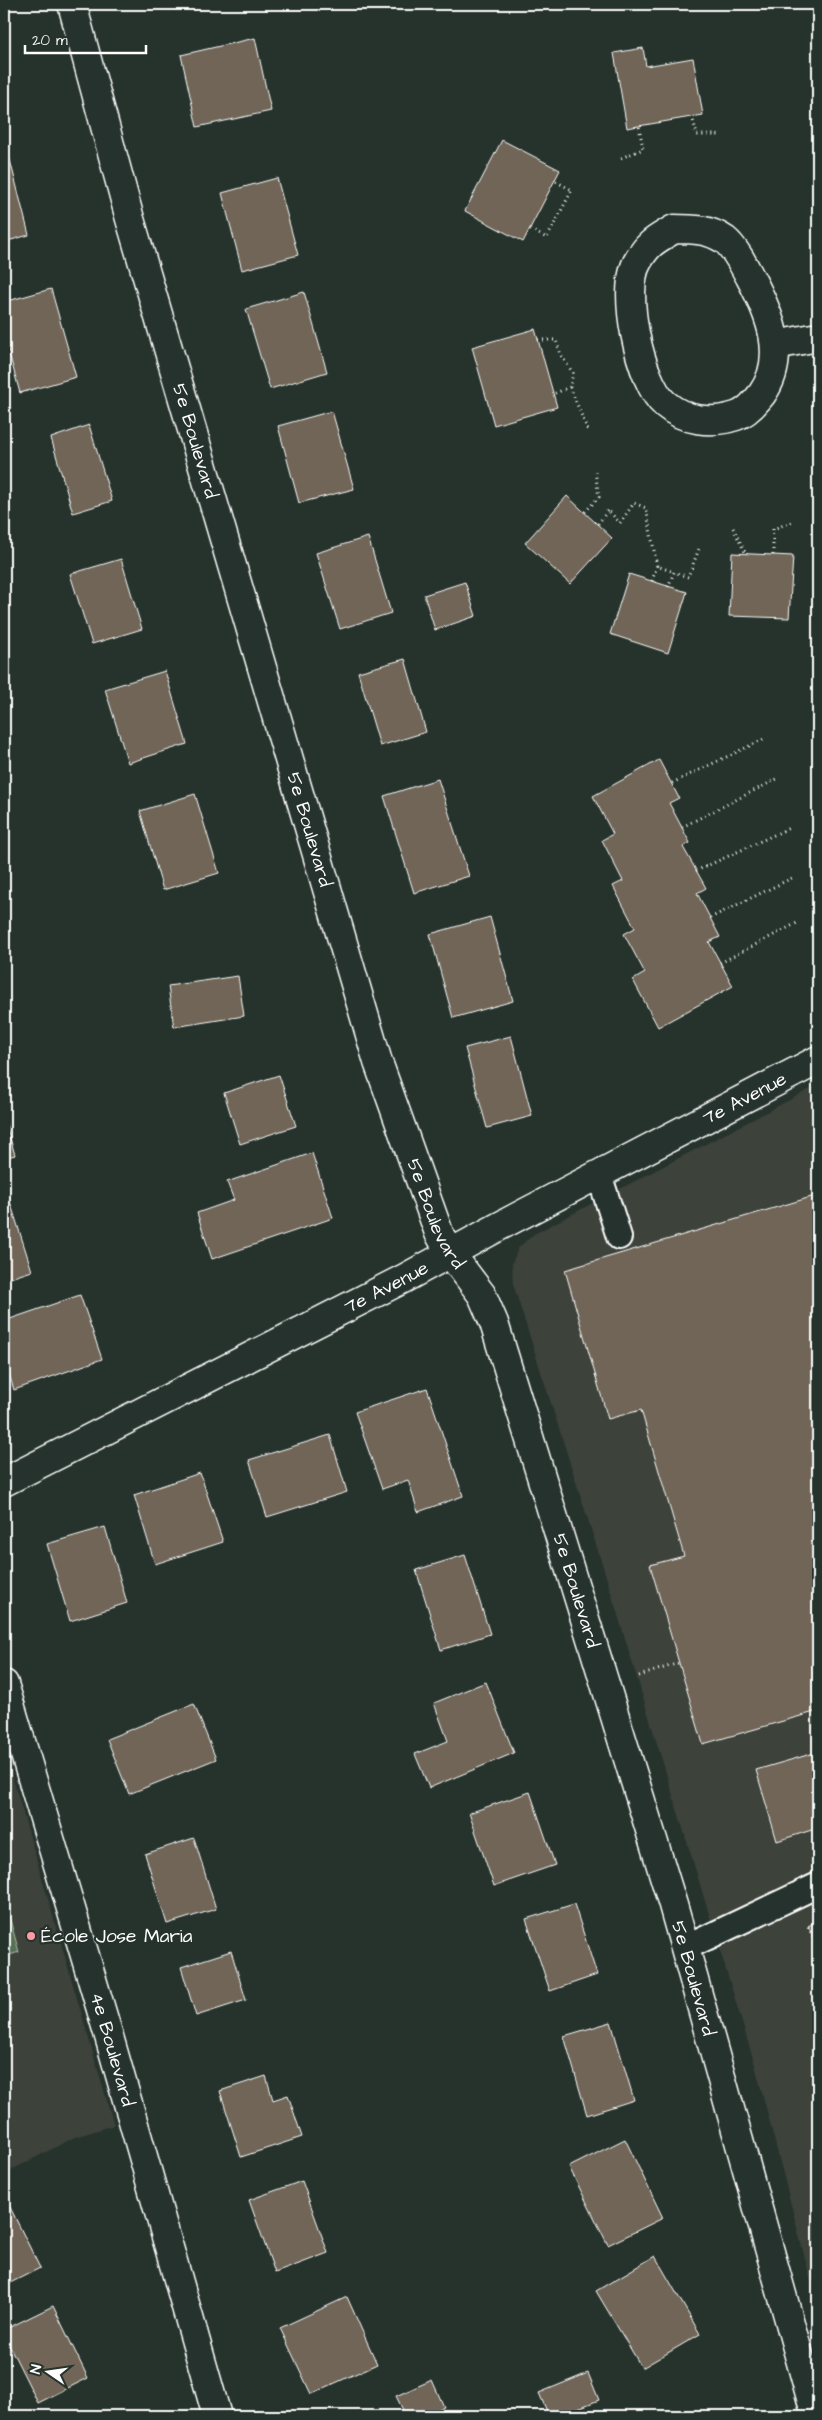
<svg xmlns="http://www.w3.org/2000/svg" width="822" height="2420" font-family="'Architects Daughter',sans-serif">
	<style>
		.built { fill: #3c423a }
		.green { fill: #577055; stroke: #abb8aa }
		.building { fill: #6f6557; stroke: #fff }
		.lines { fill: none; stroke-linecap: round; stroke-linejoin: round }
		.service-casing { stroke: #fff; stroke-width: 28 }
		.minor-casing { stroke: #fff; stroke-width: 31 }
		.path { stroke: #fff; stroke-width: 3; stroke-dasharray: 1 4; stroke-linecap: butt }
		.service { stroke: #26332d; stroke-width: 24 }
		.minor { stroke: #26332d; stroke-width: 28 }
		.poi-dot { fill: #ff9aa2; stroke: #26332d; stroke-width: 2 }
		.labels { text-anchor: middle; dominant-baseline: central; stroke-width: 4.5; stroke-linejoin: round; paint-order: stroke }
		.street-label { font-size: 19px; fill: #fff; stroke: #26332d }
		.poi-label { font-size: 19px; fill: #fff; stroke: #26332d; text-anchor: start }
	</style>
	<rect width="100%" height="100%" fill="#26332d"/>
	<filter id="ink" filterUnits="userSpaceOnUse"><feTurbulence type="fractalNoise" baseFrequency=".02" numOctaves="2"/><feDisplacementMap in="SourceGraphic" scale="10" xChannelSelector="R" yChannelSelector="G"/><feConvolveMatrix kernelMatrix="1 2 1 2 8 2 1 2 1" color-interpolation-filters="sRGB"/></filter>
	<g filter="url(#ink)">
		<g class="built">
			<polygon points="818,1085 818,2278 811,2282 755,2065 606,1576 513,1284 512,1263 519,1247 534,1234"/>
			<polygon points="4,1748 114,2125 75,2137 4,2174"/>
		</g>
		<polygon class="green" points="4,1898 19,1952 4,1957"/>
		<g class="building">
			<polygon points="255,38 271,111 197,127 181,55"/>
			<polygon points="643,48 646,66 693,58 703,115 627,128 614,53"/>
			<polygon points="502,140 560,170 523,242 465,211"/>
			<polygon points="9,156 29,235 4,242 4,158"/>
			<polygon points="277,178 298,255 242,270 222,193"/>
			<polygon points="51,289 76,377 20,393 4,335 4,302"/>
			<polygon points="304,292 327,372 270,389 246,309"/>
			<polygon points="535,329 557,407 494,425 472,347"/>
			<polygon points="332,411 354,489 299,503 278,426"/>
			<polygon points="89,425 112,501 73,513 51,438"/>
			<polygon points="567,496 612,538 570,584 525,543"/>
			<polygon points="368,537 391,613 340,629 316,553"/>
			<polygon points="732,553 793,556 789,618 729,616"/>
			<polygon points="121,559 142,629 92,644 70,574"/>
			<polygon points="629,574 687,592 668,653 610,634"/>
			<polygon points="465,582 476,616 435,630 424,595"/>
			<polygon points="405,659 426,732 380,746 358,672"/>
			<polygon points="165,671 187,744 128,763 105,689"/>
			<polygon points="659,760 679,798 669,803 690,843 683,847 706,888 697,893 720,937 709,942 733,986 658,1027 633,980 645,973 624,934 635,928 613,886 623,881 602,840 613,834 593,796"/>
			<polygon points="438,779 469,876 414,893 384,796"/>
			<polygon points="195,794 219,873 163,890 140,811"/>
			<polygon points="490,917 513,1001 453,1018 430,934"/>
			<polygon points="238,976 244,1016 174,1027 168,986"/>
			<polygon points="511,1036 532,1116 487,1128 465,1048"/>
			<polygon points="279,1075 296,1126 240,1144 224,1093"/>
			<polygon points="4,1118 15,1155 4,1158"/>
			<polygon points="312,1153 333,1218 212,1259 197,1213 234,1200 227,1182"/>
			<polygon points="8,1195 32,1271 4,1280 4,1196"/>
			<polygon points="818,1195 818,1711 703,1744 650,1565 684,1556 641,1410 608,1419 565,1270"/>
			<polygon points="80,1295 102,1359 14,1390 4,1358 4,1321"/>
			<polygon points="427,1388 463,1496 418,1512 408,1480 382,1489 355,1412"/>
			<polygon points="330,1435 347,1492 267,1517 249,1460"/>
			<polygon points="200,1473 223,1542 155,1564 134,1495"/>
			<polygon points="105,1527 127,1603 70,1621 47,1544"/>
			<polygon points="465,1555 490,1634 441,1650 416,1570"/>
			<polygon points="486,1682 514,1753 429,1788 415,1754 448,1741 434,1703"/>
			<polygon points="194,1704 216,1759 129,1794 107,1739"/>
			<polygon points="818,1752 818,1828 777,1841 756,1770"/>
			<polygon points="530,1792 555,1865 494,1886 469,1813"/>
			<polygon points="194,1838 216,1909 167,1924 145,1854"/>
			<polygon points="574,1904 597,1975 550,1991 526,1919"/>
			<polygon points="818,1921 818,1947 808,1926"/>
			<polygon points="231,1951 246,2000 196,2016 181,1967"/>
			<polygon points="611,2022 634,2100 587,2115 564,2036"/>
			<polygon points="266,2076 273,2100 288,2095 302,2137 241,2157 220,2091"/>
			<polygon points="625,2139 663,2218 608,2245 569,2167"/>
			<polygon points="302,2181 328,2253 275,2273 249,2200"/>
			<polygon points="4,2195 40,2268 4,2286"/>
			<polygon points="655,2256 700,2334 642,2368 596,2291"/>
			<polygon points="347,2297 377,2364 311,2394 280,2328"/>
			<polygon points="53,2306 88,2378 38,2403 4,2335 4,2330"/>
			<polygon points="588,2373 599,2400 557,2416 549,2416 539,2393"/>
			<polygon points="432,2380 444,2407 424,2416 406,2416 396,2396"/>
		</g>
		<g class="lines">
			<defs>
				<g id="service">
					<polyline points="599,1174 619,1237"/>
					<polyline points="685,1948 818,1885"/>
				</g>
				<g id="minor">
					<path id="s1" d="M72 4 130 219 378 1062 439 1233 451 1254 482 1295 494 1323 673 1905 816 2416"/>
					<path d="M674 229C693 229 709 229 725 240 735 248 744 266 750 277 770 314 788 357 762 394 755 403 746 413 736 416 711 424 685 421 665 404 640 383 620 289 638 261 649 242 656 240 674 229Z"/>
					<polyline points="775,345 818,337"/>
					<path id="s2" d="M4 1482 403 1279 498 1227 818 1060"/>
					<path id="s3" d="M4 1684 108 2033 217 2416"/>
				</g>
			</defs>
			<use href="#service" class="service-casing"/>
			<use href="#minor" class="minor-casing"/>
			<g class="path">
				<polyline points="692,116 697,135 721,135"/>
				<polyline points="621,158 643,149 639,126"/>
				<polyline points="530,230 547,238 572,190 555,181"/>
				<polyline points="538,340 556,340 561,355 573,373 570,387 553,394"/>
				<polyline points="570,387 588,431"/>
				<polyline points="585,512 599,497 595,471"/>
				<polyline points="598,524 608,510 620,523 634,503 646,508 657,566 674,572"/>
				<polyline points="733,528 746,554"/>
				<polyline points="773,555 773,529 792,522"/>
				<polyline points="652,581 657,566"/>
				<polyline points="668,587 674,572 688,577 699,549"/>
				<polyline points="672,783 766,738"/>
				<polyline points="682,827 779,778"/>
				<polyline points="696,871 789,828"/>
				<polyline points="710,918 794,877"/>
				<polyline points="720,963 797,923"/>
				<polyline points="639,1676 679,1663"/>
				<polyline points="808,1927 818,1947"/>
			</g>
			<use href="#service" class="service"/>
			<use href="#minor" class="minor"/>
		</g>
	</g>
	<circle class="poi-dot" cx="31" cy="1936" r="5"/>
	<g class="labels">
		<g class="street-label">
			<text stroke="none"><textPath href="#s1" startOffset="454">5e Boulevard</textPath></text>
			<text stroke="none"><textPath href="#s1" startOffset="859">5e Boulevard</textPath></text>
			<text stroke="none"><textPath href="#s2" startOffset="834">7e Avenue</textPath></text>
			<text stroke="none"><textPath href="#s1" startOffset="1264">5e Boulevard</textPath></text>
			<text stroke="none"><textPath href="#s2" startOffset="429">7e Avenue</textPath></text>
			<text stroke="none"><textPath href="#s1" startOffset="1669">5e Boulevard</textPath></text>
			<text stroke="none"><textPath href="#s1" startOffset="2074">5e Boulevard</textPath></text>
			<text stroke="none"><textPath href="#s3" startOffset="381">4e Boulevard</textPath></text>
		</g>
		<g class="poi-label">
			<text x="41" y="1936">École Jose Maria</text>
		</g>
	</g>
	<rect width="822" height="2420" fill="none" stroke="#26332d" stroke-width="20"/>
	<rect x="10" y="10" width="802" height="2400" fill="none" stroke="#fff" stroke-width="2" filter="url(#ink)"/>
	<g transform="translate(48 2372) rotate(283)" stroke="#26332d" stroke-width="4" paint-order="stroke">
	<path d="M0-4L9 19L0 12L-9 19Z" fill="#ffffff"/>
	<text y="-8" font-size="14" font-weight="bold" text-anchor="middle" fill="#ffffff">N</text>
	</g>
	<path d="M25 45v8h121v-8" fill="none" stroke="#ffffff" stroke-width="2.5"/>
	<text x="32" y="45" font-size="15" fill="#ffffff" stroke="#26332d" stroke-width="4" paint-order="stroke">20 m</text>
</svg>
